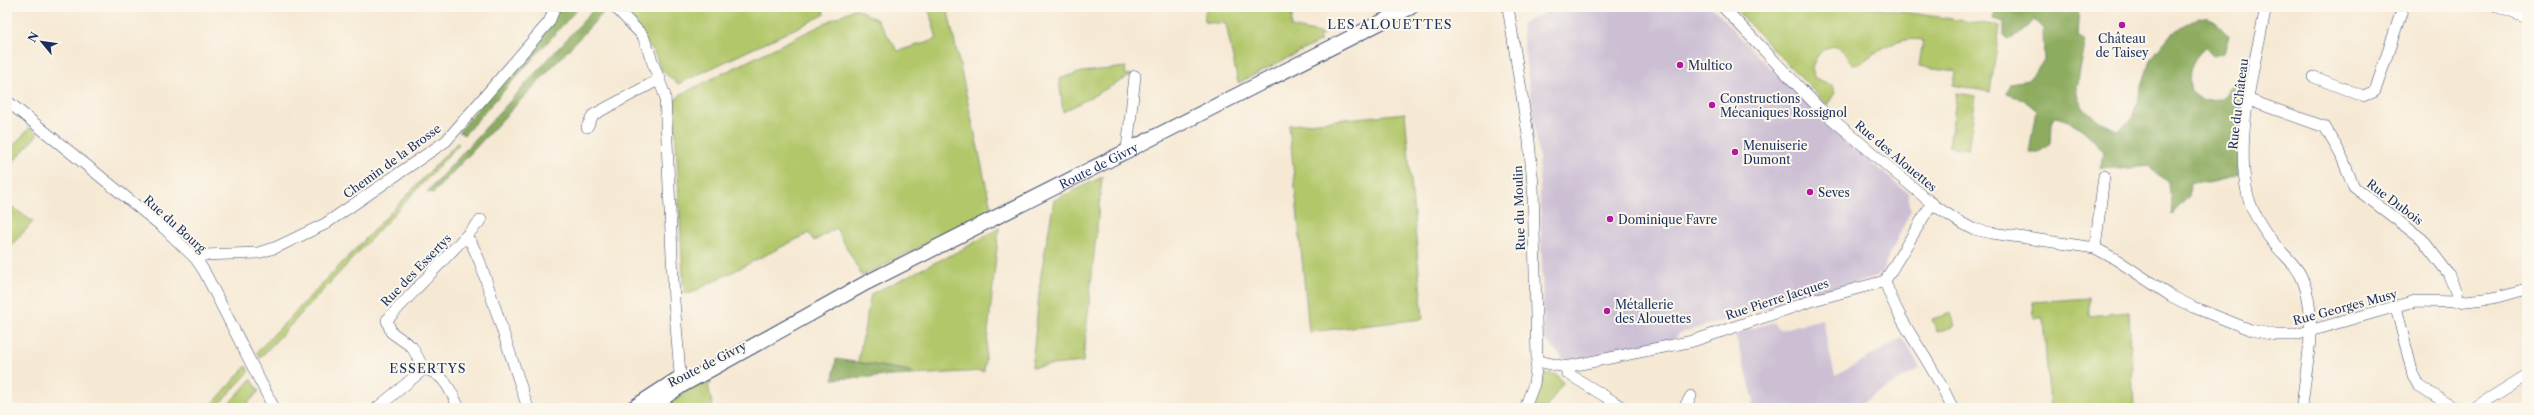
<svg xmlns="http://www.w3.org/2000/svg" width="2534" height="415" font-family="'Libre Caslon Text',serif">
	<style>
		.industrial { fill: #ccbfd4 }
		.green { fill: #b2c76b; stroke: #667b64 }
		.forest { fill: #8dac5f; stroke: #546e5e }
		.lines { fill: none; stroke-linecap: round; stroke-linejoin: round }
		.minor-casing { stroke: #3c4b70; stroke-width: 12 }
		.major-casing { stroke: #3c4b70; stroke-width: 16 }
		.minor { stroke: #fff; stroke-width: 11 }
		.major { stroke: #fff; stroke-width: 14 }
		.poi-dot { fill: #b5179e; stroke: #fbf7ec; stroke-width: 1.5 }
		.labels { text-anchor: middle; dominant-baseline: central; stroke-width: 4; stroke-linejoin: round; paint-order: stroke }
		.poi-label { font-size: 12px; fill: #1b2f5e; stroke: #fbf7ec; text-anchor: start }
		.street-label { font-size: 12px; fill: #1b2f5e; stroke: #fbf7ec }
		.neighbourhood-label { font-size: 13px; letter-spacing: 1px; fill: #1b2f5e; stroke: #fbf7ec }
	</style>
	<rect width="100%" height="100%" fill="#fbf7ec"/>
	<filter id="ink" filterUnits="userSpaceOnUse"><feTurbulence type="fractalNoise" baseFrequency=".025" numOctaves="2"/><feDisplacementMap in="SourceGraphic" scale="8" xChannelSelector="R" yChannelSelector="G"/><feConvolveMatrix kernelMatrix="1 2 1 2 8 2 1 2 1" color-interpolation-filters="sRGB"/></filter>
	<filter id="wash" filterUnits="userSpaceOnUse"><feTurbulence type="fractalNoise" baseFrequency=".012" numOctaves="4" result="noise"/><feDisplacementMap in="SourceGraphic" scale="16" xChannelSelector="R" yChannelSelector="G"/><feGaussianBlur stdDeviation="0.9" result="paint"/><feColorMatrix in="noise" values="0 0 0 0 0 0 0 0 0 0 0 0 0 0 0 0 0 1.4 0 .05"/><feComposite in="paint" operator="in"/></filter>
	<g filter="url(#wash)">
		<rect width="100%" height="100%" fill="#f6e9d4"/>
		<g class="industrial">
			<polygon points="1558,7 1712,7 1757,55 1847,143 1908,193 1911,210 1882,271 1876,277 1680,333 1674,339 1608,354 1564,360 1544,338 1539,158 1521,24"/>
			<polygon points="1822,319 1835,376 1902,338 1920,368 1853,408 1750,408 1754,401 1735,334 1774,322 1779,330"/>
		</g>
		<g class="green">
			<polygon points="620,7 823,7 824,15 678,84 661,70 656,56"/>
			<polygon points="928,7 947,7 992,212 862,276 836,228 814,241 809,233 691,293 684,294 674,101 681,94 856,8 877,20 898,51 937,39"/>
			<polygon points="1206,7 1293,7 1291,27 1324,34 1319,37 1321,41 1238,83 1226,24 1204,22"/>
			<path d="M1733 7H1869L2000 26 1990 92 1953 85 1955 71 1919 66 1923 40C1904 37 1889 44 1873 54 1865 60 1862 64 1852 65 1841 39 1822 41 1812 67L1814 77 1833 86 1835 93 1827 105Z"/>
			<polygon points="1126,67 1125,74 1132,75 1063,112 1059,79 1082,72"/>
			<polygon points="1957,93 1976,96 1968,149 1949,146"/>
			<polygon points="1405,113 1423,319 1309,332 1289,125"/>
			<polygon points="30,127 38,134 7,169 7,153"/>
			<polygon points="457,143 459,144 260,358 257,352"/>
			<polygon points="1102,177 1083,362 1032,367 1041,274 1054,200"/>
			<polygon points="7,203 33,222 7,250"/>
			<polygon points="999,228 984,371 912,375 910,371 858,362 871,294 965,248"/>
			<polygon points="2089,298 2089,316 2129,312 2134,408 2050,408 2043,318 2034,318 2033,302"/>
			<polygon points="1951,313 1955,326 1937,332 1932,319"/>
			<polygon points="246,366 249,372 215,408 209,408"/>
			<polygon points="1551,373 1558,376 1563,383 1546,408 1528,408 1539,379 1543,375"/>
			<polygon points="710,376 711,384 708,385 713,408 654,408"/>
			<polygon points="251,379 259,391 243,408 225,408"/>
		</g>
		<g class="forest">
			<polygon points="560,7 579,7 464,135 459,132"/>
			<path d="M1996 7H2079L2077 36 2086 41C2084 51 2076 87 2077 94 2080 110 2103 125 2118 130L2132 119 2150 60 2171 34 2199 17 2208 18 2229 35 2224 53 2213 56 2205 48C2190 60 2187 75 2191 92L2202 100 2221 99 2236 82 2244 85 2239 137 2238 176 2208 183 2190 182 2189 196 2172 214 2169 183 2149 166 2120 169 2101 168 2103 152C2091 135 2076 121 2055 117L2052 123 2051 143 2038 153H2029L2036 110 2024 100 2007 94 2010 83 2028 80 2044 61 2043 29 2034 20 2024 31 2008 39 2004 35V22L1993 19Z"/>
			<polygon points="595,8 604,12 433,193 427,192"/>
			<polygon points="836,359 910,371 912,375 833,379"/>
		</g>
	</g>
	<g filter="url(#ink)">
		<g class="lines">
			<defs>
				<g id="minor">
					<polyline points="615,7 643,36 665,96 674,301 681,386"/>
					<polyline points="1508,7 1529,141 1533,185 1537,361 1534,384 1525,408"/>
					<polyline points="1723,7 1819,108 1935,206 1958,221 1973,229 1992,233 2095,248 2117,260 2171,296 2193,307 2251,330 2275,335 2295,335 2415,301 2457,302 2493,298 2527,289"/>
					<path d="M2266 7C2255 63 2236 131 2246 187 2250 211 2263 231 2278 248 2286 257 2296 265 2301 276 2320 316 2305 367 2302 408"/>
					<polyline points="2498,7 2527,18"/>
					<polyline points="2314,77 2363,96 2375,91 2403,7"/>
					<polyline points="2249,100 2325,127 2341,155 2354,187 2422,239 2448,273 2456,292 2457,302"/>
					<polyline points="7,101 164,228 196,259 204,271 274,408"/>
					<polyline points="587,127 593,115 660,79"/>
					<polyline points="1127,149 1135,76"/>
					<polyline points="464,239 471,242 480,262 528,408"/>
					<polyline points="2095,248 2104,176"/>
					<polyline points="196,259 204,255 258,253 277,247 325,224 446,141 549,22 555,7"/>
					<path d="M1885 281C1900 328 1934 363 1952 408"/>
					<polyline points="1885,281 1932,203"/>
					<polyline points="2396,307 2413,375 2418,385 2454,408"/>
					<polyline points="1537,361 1566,367 1693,341 1814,300 1885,281"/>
					<polyline points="1566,367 1567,373 1624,408"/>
					<polyline points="424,369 412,347 391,332 387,320 481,220"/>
					<path d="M424 369C445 374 450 390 459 408"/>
					<polyline points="377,408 424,369"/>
					<polyline points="1684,408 1691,396"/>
					<polyline points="2474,408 2527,375"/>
				</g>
				<g id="major">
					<polyline points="633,408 676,380"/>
					<path id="s1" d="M649 408 681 386 866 283 1411 7"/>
				</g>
			</defs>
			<use href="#minor" class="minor-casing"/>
			<use href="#major" class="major-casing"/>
			<use href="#minor" class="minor"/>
			<use href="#major" class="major"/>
		</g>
	</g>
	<g class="poi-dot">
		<circle cx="2122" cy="25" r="4"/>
		<circle cx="1680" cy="65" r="4"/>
		<circle cx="1712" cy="105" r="4"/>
		<circle cx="1735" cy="152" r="4"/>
		<circle cx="1810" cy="192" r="4"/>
		<circle cx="1610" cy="219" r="4"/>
		<circle cx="1607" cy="311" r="4"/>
	</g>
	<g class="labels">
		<g class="poi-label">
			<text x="2122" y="38" text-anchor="middle">Château<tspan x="2122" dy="14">de Taisey</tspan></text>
			<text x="1688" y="65">Multico</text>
			<text x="1720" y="98">Constructions<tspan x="1720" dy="14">Mécaniques Rossignol</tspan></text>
			<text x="1743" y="145">Menuiserie<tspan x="1743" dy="14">Dumont</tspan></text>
			<text x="1818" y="192">Seves</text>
			<text x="1618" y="219">Dominique Favre</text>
			<text x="1615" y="304">Métallerie<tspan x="1615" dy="14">des Alouettes</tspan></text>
		</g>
		<g class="street-label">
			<text transform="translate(2238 104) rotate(-83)">Rue du Château</text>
			<text transform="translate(1896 156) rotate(40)">Rue des Alouettes</text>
			<text transform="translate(392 161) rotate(-36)">Chemin de la Brosse</text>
			<text stroke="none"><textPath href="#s1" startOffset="511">Route de Givry</textPath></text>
			<text transform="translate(2395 202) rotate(37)">Rue Dubois</text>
			<text transform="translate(1519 208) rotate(-92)">Rue du Moulin</text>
			<text transform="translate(175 224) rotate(42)">Rue du Bourg</text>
			<text transform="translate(416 270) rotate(-46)">Rue des Essertys</text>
			<text transform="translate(1777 299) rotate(-18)">Rue Pierre Jacques</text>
			<text transform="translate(2345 307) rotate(-15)">Rue Georges Musy</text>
			<text transform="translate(707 364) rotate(-27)">Route de Givry</text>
		</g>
		<g class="neighbourhood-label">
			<text x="1390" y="24">LES ALOUETTES</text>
			<text x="428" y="368">ESSERTYS</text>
		</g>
	</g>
	<rect width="2534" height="415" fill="none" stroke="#fbf7ec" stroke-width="24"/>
	<g transform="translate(42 42) rotate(299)" stroke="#fbf7ec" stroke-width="3" paint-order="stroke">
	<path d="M0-3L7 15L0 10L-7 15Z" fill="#1b2f5e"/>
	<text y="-6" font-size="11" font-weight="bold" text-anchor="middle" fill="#1b2f5e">N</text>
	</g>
</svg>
